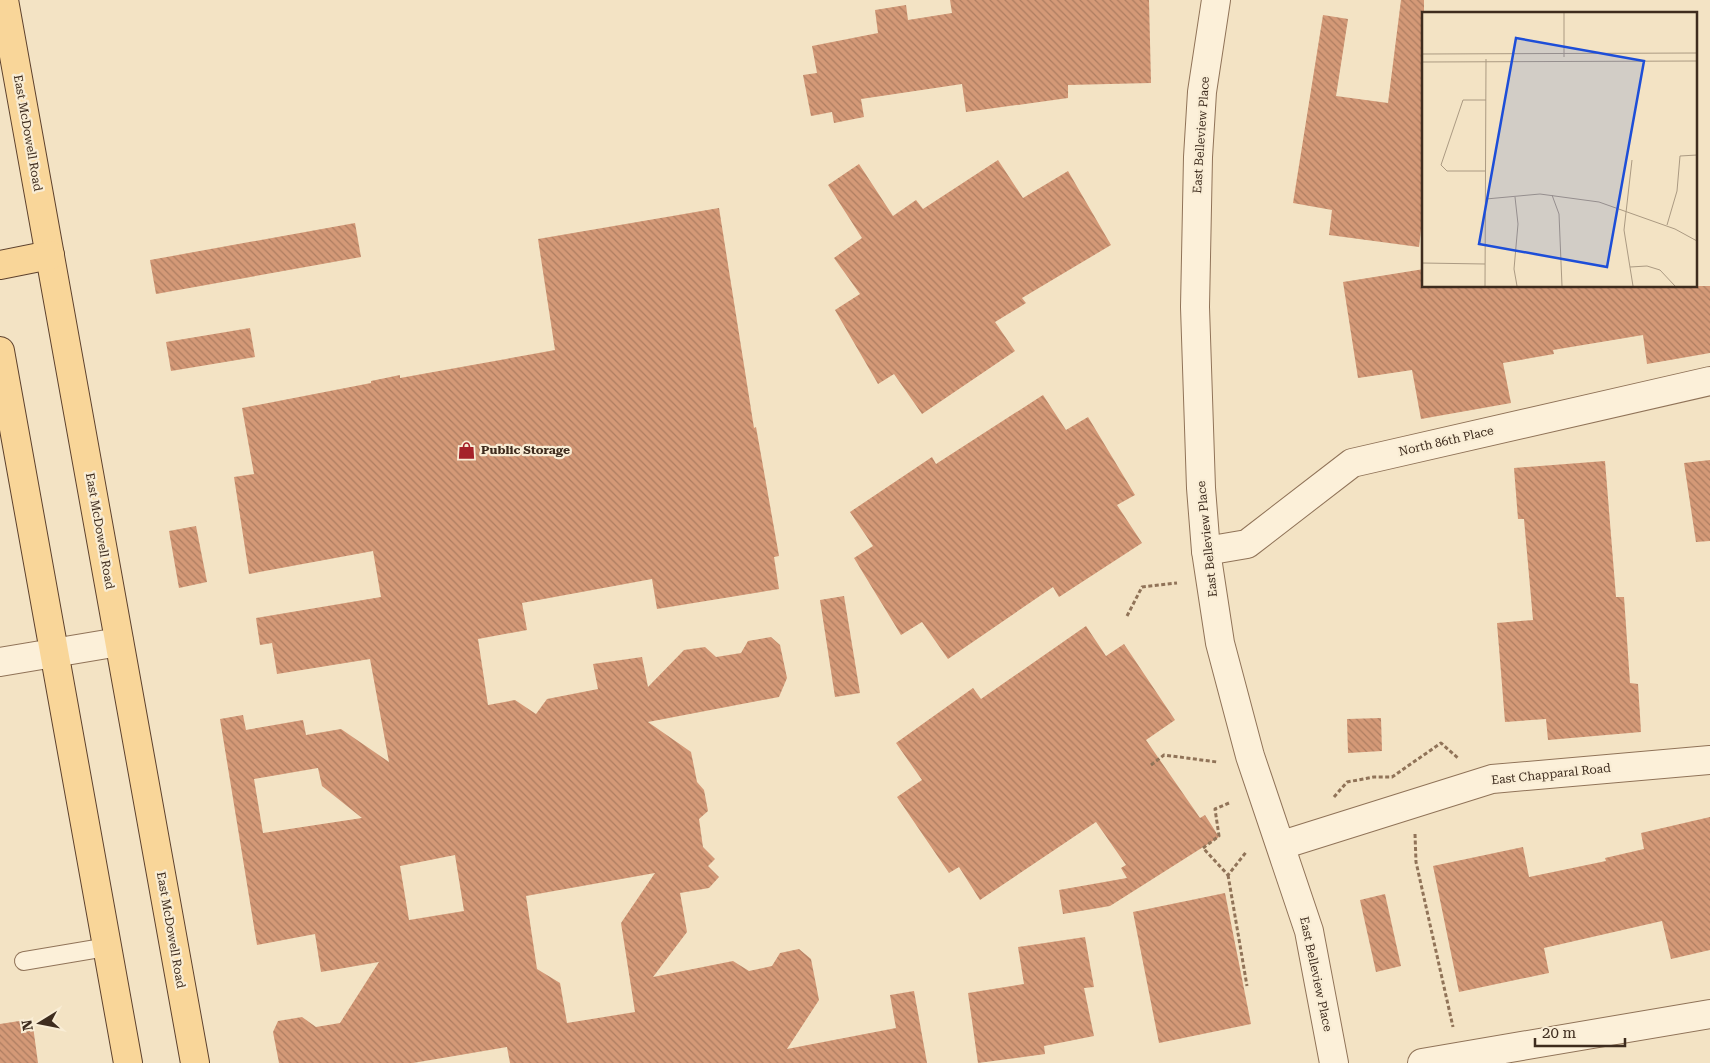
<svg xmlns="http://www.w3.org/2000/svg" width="1710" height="1063" font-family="'Roboto Serif',serif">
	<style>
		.building { fill: url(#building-back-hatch); fill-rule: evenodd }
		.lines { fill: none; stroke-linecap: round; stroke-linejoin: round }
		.service-casing { stroke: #907358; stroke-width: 20 }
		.minor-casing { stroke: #907358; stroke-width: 30 }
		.tertiary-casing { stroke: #907358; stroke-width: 30 }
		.primary-casing { stroke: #5d412d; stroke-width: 30 }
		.path { stroke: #907358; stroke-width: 3; stroke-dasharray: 4 2.5; stroke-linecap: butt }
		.service { stroke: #fcf0d9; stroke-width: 18 }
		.minor { stroke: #fcf0d9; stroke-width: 28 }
		.tertiary { stroke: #fcf0d9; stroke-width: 28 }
		.primary { stroke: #f9d699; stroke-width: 28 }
		.labels { text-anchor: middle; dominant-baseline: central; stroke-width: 4.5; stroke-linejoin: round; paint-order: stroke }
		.street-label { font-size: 12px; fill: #3e2c1e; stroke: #f9edd5 }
		.poi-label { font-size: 12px; font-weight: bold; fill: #3e2c1e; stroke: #f9edd5; text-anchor: start }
		.inset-road { fill: none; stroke: #ab9a82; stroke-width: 1 }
		.view { fill: #1d4ed8; fill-opacity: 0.15; stroke: #1d4ed8; stroke-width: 2.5 }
		.inset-edge { fill: none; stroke: #3e2c1e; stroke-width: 2.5 }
	</style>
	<defs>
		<pattern id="building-back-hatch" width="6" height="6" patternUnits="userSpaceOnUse" patternTransform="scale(1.25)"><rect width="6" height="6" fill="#d49977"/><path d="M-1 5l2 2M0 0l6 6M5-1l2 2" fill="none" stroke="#ad7d61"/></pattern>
	</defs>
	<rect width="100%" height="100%" fill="#f3e3c4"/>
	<g class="building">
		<polygon points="950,0 1149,0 1151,83 1068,85 1068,98 966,112 962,84 861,99 864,117 834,123 832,112 811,116 803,75 817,73 812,46 878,33 875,10 906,5 908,20 952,13"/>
		<polygon points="1401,0 1424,0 1424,205 1419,247 1329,235 1332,210 1293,203 1323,15 1348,19 1336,96 1388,103"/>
		<polygon points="998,160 1023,198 1068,171 1111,245 1022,298 1026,303 995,322 1015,351 922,414 894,374 878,384 835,310 860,294 834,258 862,238 828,185 859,164 893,216 916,200 923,209"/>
		<path d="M719 208 754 428 756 427 779 556 774 557 779 589 657 609 652 579 522 603 527 630 478 639 488 705 515 700 536 714 547 699 598 689 593 664 642 657 648 687 684 650 705 647 716 657 741 653 748 641 771 637 780 645 787 678 779 697 648 722 691 752 697 782 704 790 708 811 699 819 703 847 715 859 708 866 719 877 709 888 680 893 687 932 653 977 733 961 749 971 772 966 780 953 799 949 811 959 819 1000 787 1049 896 1028 890 995 914 991 927 1063H510L507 1047 413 1063H279L273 1032 278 1021 302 1017 316 1027 340 1023 379 962 321 972 315 934 257 945 220 719 243 715 246 730 303 720 306 735 341 729 389 762 370 659 277 674 272 643 260 645 256 618 381 597 373 551 249 574 234 477 254 474 242 408 371 383V381L400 375V378L555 350 538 239ZM318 768 322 786 362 818 263 833 254 779ZM455 855 464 911 409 920 400 866ZM655 873 621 923 635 1012 567 1023 560 983 537 969 526 896Z"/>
		<polygon points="355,223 361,257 156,294 150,260"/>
		<polygon points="1424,269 1424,286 1710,286 1710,353 1647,364 1643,335 1553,350 1554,354 1503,363 1511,403 1421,419 1412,370 1358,378 1343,282"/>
		<polygon points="250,328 255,357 171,371 166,342"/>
		<polygon points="1043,395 1066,430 1088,417 1135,495 1117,505 1142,543 1059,597 1053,587 948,659 922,622 901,635 854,558 873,546 850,512 932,457 936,464"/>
		<polygon points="1710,460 1710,541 1696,542 1684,463"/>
		<polygon points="1605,461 1616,597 1624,597 1630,683 1638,684 1641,732 1548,740 1546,719 1505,722 1497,623 1533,620 1524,519 1518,519 1514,468"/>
		<polygon points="196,526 207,582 179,588 169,531"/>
		<polygon points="844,596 860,693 835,697 820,600"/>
		<polygon points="1086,626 1106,656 1124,644 1175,720 1146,740 1200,818 1205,815 1219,837 1110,906 1063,914 1059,890 1127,878 1121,868 1126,865 1096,822 980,900 959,867 949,873 897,797 922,780 896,743 973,688 981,699"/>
		<polygon points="1381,718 1382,751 1348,753 1347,719"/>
		<polygon points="1710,817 1710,950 1671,959 1662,921 1544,948 1549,973 1459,992 1433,866 1523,847 1529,877 1606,861 1605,858 1644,849 1641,833"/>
		<polygon points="1225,893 1251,1024 1159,1043 1133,912"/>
		<polygon points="1385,894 1401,966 1376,972 1360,900"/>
		<polygon points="1085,937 1094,987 1084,988 1094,1036 1044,1046 1045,1054 978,1063 968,993 1024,984 1018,947"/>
		<polygon points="32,1019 38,1063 0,1063 0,1024"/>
	</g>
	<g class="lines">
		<defs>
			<polyline id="service" points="24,961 107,947"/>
			<g id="minor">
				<polyline points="1216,0 1202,92 1198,157 1195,307 1201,488 1206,551 1220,643 1250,756 1309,931 1334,1063"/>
				<polyline points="1206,551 1247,544 1352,463 1710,381"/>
				<polyline points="0,662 119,642"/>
				<polyline points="1282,845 1492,779 1710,760"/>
			</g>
			<polyline id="tertiary" points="1422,1063 1710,1014"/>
			<g id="primary">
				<polyline points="4,0 195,1063"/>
				<polyline points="0,265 50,255"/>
				<polyline points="0,351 128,1063"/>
			</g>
		</defs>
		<use href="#service" class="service-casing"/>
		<use href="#minor" class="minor-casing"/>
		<use href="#tertiary" class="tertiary-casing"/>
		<use href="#primary" class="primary-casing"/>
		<g class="path">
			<polyline points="1127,616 1142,587 1177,583"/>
			<polyline points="1151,765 1164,755 1217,762"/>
			<polyline points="1334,797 1347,782 1374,777 1392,777 1441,743 1459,759"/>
			<polyline points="1229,803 1215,809 1219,836 1203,848 1228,875 1247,851"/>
			<polyline points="1415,834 1416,862 1453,1027"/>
			<polyline points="1228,875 1247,986"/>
		</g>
		<use href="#service" class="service"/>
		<use href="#minor" class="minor"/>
		<use href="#tertiary" class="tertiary"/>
		<use href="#primary" class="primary"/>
	</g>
	<defs>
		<symbol id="shop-bare" viewBox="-9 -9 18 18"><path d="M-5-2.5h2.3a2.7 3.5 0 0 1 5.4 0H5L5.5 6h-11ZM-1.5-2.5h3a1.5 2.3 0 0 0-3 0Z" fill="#a52229" stroke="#f9edd5" stroke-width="2.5" paint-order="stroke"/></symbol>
	</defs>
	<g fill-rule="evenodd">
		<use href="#shop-bare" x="454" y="438" width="25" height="25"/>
	</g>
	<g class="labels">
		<g class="street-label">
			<text transform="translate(28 133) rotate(80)">East McDowell Road</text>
			<text transform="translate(1201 135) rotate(-86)">East Belleview Place</text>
			<text transform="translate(1446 441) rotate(-13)">North 86th Place</text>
			<text transform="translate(100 531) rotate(80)">East McDowell Road</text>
			<text transform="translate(1207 539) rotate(-96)">East Belleview Place</text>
			<text transform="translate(1551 774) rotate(-6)">East Chapparal Road</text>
			<text transform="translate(171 930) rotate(80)">East McDowell Road</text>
			<text transform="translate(1316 974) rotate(78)">East Belleview Place</text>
		</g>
		<g class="poi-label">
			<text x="481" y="450">Public Storage</text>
		</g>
	</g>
	<g transform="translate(1422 12)">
		<rect width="275" height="275" fill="#f3e3c4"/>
		<path class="inset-road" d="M0 42 275 41M142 45V1M0 50 275 49M64 88H41L19 153 25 159H64M210 148 202 218 211 274M130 183 137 202 140 274M93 185 96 212 92 257 95 274M64 187 118 182 177 190 253 217 275 229M245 213 255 179 258 144 275 143M0 251 63 252M208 255 225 254 238 258 253 274M63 274 64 47"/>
		<path class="view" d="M94 26 222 49 185 255 57 232Z"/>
		<rect width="275" height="275" class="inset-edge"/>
	</g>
	<g transform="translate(40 1023) rotate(260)" stroke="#f9edd5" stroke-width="4" paint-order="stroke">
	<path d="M0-4L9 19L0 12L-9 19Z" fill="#3e2c1e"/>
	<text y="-8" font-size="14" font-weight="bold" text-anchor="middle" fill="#3e2c1e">N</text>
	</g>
	<path d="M1535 1038v8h90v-8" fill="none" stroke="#3e2c1e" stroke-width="2.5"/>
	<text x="1542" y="1038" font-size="15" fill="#3e2c1e" stroke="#f9edd5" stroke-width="4" paint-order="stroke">20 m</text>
</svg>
